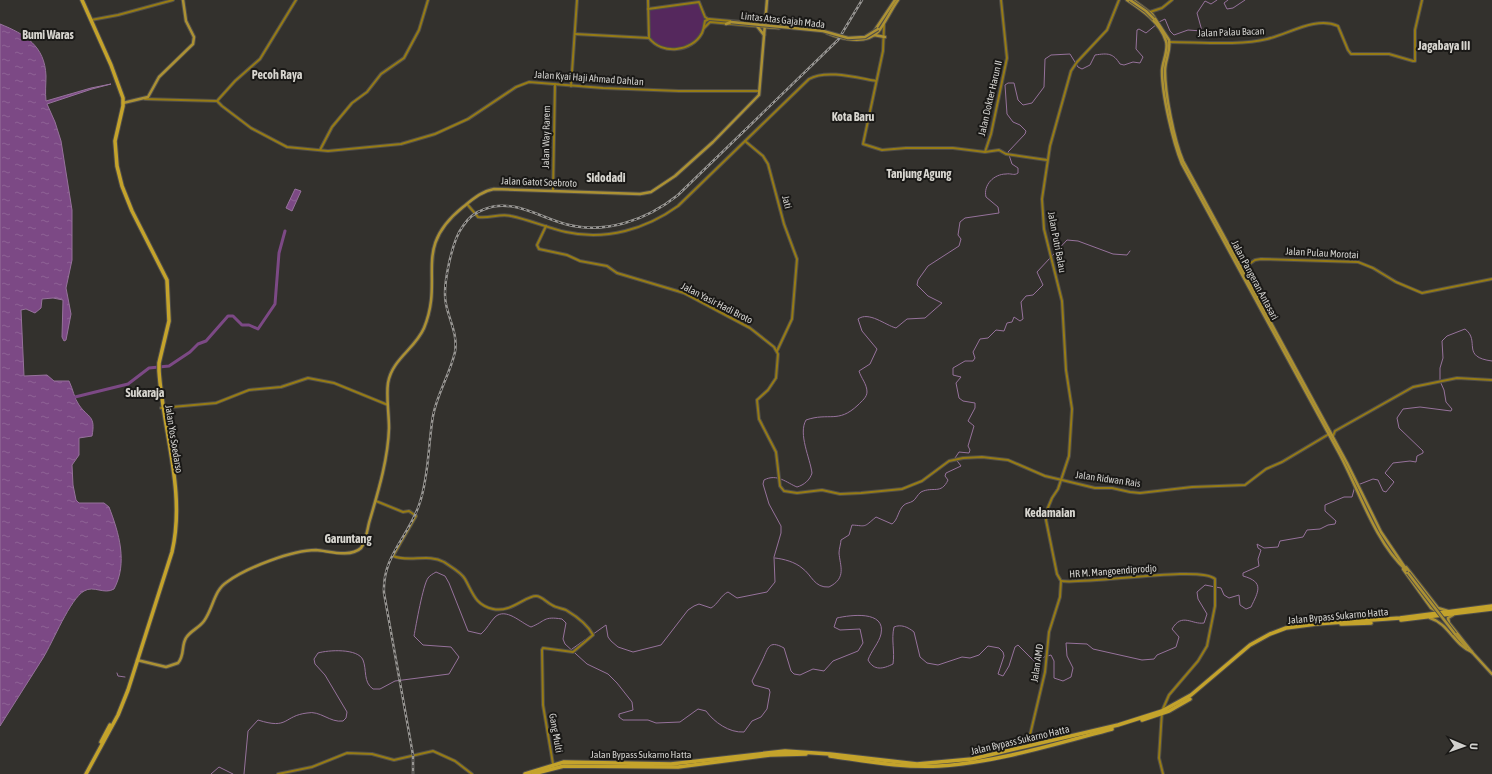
<svg xmlns="http://www.w3.org/2000/svg" width="1492" height="774" font-family="'Asap Condensed',sans-serif">
	<style>
		.garden { fill: #55285d }
		.water { fill: url(#water-ripples); stroke: #96729b }
		.lines { fill: none; stroke-linecap: round; stroke-linejoin: round }
		.stream { stroke: #96729b; stroke-width: 1 }
		.river { stroke: #7c4985; stroke-width: 3 }
		.secondary-casing { stroke: #504e4a; stroke-width: 4 }
		.primary-casing { stroke: #504e4a; stroke-width: 4.5 }
		.highway-casing { stroke: #504e4a; stroke-width: 5.5 }
		.secondary { stroke: #967b15; stroke-width: 2 }
		.primary { stroke: #ac9133; stroke-width: 2.5 }
		.highway { stroke: #c4a32b; stroke-width: 3.5 }
		.rail-casing { stroke: #989693; stroke-width: 2.5 }
		.rail { stroke: #1a1917; stroke-width: 1; stroke-dasharray: 3; stroke-linecap: butt }
		.primary-bridge-casing { stroke: #504e4a; stroke-width: 4.5; stroke-linecap: butt }
		.primary-bridge { stroke: #ac9133; stroke-width: 2.5 }
		.labels { text-anchor: middle; dominant-baseline: central; stroke-width: 4; stroke-linejoin: round; paint-order: stroke }
		.street-label { font-size: 10px; fill: #d2d1ce; stroke: #1a1917 }
		.quarter-label { font-size: 12px; font-weight: bold; fill: #d7d5cf; stroke: #1a1917 }
	</style>
	<defs>
		<pattern id="water-ripples" width="26" height="14" patternUnits="userSpaceOnUse"><rect width="26" height="14" fill="#7c4985"/><path d="M2 4q2-2 4 0t4 0M15 11q2-2 4 0t4 0" fill="none" stroke="#8e6295"/></pattern>
	</defs>
	<rect width="100%" height="100%" fill="#33312d"/>
	<path class="garden" d="M699 2C702 10 707 22 704 30 697 45 676 53 662 47 657 45 653 41 649 38L648 9Z"/>
	<g class="water">
		<path d="M0 24C25 34 45 46 46 76 46 84 45 92 46 101L91 88 111 84 92 89 47 104 55 122 61 141 72 210V260L66 288 71 314 66 340 64 341 62 337 63 300 53 298 42 299 41 308 35 313 26 309 21 310 24 376 47 375 54 381H69C73 389 74 398 79 405 88 418 96 415 92 436L79 438V455L72 465 73 485 76 500 79 503H104L109 507C119 533 128 563 114 589 104 595 94 585 84 591 70 599 53 642 43 658 29 681 14 703 0 726Z"/>
		<polygon points="295,189 301,191 292,211 286,208"/>
	</g>
	<g class="lines">
		<g class="stream">
			<polyline points="1228,0 1224,3 1227,9 1233,8 1245,0"/>
			<polyline points="1159,22 1165,19 1170,31 1174,35 1188,30 1202,31 1197,13 1205,1 1211,4 1217,0"/>
			<polyline points="1052,256 1067,240 1078,241 1113,254 1127,255 1130,251"/>
			<path d="M775 558C784 559 795 562 802 568 812 575 814 588 829 587 847 578 840 566 839 553 839 549 841 543 841 540L849 535 852 525C867 526 863 528 876 517L892 524C898 520 898 510 904 505 906 503 910 503 913 501 916 499 917 495 921 492 933 486 941 495 948 480L945 476 946 473 961 466 955 458 959 452 969 453 970 450 968 446 974 426 968 421 975 408V403L963 401 959 398 956 383 961 377 953 375V368L965 361H973L975 358 973 352 980 339 988 338 996 330 1004 331 1007 323 1012 322 1014 317 1020 321 1023 319 1021 302 1026 296 1033 295 1043 285 1037 272 1050 258"/>
			<path d="M572 649 606 625 608 637 611 641 618 647 633 652 661 645 688 610 694 606 699 604 711 608C718 604 721 595 728 592L737 598 767 592 775 582 774 557 781 533V526L769 504 763 484 764 480C777 473 787 483 797 487 804 485 810 480 812 473 810 458 798 434 806 420 829 412 838 424 858 405 862 401 867 397 867 392 867 384 861 378 859 371L870 364 877 349 862 331 858 319C869 311 885 325 896 328L907 319 925 318 942 303 928 296 917 285 918 280 928 266 959 246 961 239 958 235 960 222 965 218 999 213 998 207 986 197C983 185 994 174 1006 174 1011 173 1014 176 1018 173V168L1012 164 1008 152 1025 134 1026 131 1020 125 1013 122 1007 114 1005 85 1008 83H1014L1018 100 1023 105 1032 103 1044 87 1045 59 1051 55 1070 54 1078 67 1082 69 1090 65 1095 55C1108 53 1113 53 1120 64L1124 65 1133 62 1140 63 1143 57 1136 49 1137 30 1139 29 1146 33 1157 24"/>
			<polyline points="117,673 118,676 125,677"/>
			<polyline points="211,774 219,767 233,774"/>
			<path d="M244 774 248 731 258 720C289 730 283 716 307 713 320 710 330 723 343 721L346 718 347 712 325 675 315 664 314 659 318 653C328 650 358 648 363 660 367 670 363 682 373 689H380L395 681 449 674 459 657 451 647 423 645 414 636C416 625 423 585 428 578 430 575 433 574 436 572L445 576 449 583 468 631 481 634C487 629 490 622 495 617 506 607 521 623 531 627 546 621 543 616 562 619L566 623 563 639 565 644 587 664 608 674 617 683 632 702 633 710 619 714V717L623 720H648L656 723 680 722 698 709 706 711C714 722 729 733 744 732L752 721 761 717 767 709 770 692 769 689 754 685 752 681C755 674 759 668 762 661 768 649 768 639 784 648L791 671 794 674 800 675 813 669 824 671 833 661 858 651 863 643 860 629 840 630 834 627 837 618C850 615 886 610 881 634 879 643 871 651 868 660 874 671 883 669 893 664 895 651 891 640 894 627 901 624 908 627 914 632L920 657 927 663 938 665 962 657 970 658 979 655 988 646 999 648 1003 652 1004 656 998 674 1003 676 1009 666 1015 647 1018 645 1034 661 1039 662 1044 657 1051 655 1054 661V678L1063 681 1071 677 1073 668 1067 656 1066 643 1087 644 1093 649 1142 660 1154 659 1157 655 1176 647 1179 637 1172 629C1182 612 1192 625 1204 623L1207 614 1198 599 1197 592 1205 585 1221 588 1224 595 1229 598 1239 595 1240 605 1246 609 1251 607C1258 592 1265 582 1243 576V573L1259 566 1258 559 1261 550 1258 548 1257 544 1264 548 1278 547 1280 541 1303 537 1307 530 1320 529 1328 525 1335 524 1336 521 1325 511V505L1344 497H1352L1355 486 1373 479 1378 480 1383 491 1386 492 1394 482 1385 473 1393 463 1410 461 1416 462 1417 456 1423 453V451L1399 428 1397 418 1403 409 1420 407 1451 411 1452 409 1446 402 1444 390 1440 381V368L1443 358 1442 341 1447 336 1465 329C1481 341 1460 357 1492 361"/>
		</g>
		<polyline class="river" points="75,397 128,384 149,368 169,366 190,352 198,344 206,341 228,316 233,316 242,325 249,325 258,329 275,304 279,253 285,231"/>
		<defs>
			<g id="secondary">
				<path d="M648 0 649 38C662 55 692 52 702 33 704 29 704 25 705 21L709 19"/>
				<polyline points="648,9 699,2 705,17 708,19"/>
				<polyline points="1150,12 1162,8 1172,0"/>
				<polyline points="709,19 765,24"/>
				<polyline points="91,20 118,15 173,0"/>
				<polyline points="884,25 883,51 863,144 882,150 906,148 953,148 985,152 999,150 1006,154 1047,160"/>
				<polyline points="704,28 710,22 765,27"/>
				<polyline points="575,34 649,38"/>
				<path d="M1169 42C1198 42 1240 46 1267 39 1289 34 1316 16 1338 26L1348 50 1351 54H1389L1413 61H1415V30L1422 0"/>
				<polyline points="571,86 577,0"/>
				<polyline points="145,99 217,101"/>
				<polyline points="217,101 222,106 251,128 287,147 328,151 401,144 435,134 468,119 516,87 529,82 603,88 679,91 759,91"/>
				<polyline points="217,101 235,81 260,59 296,0"/>
				<polyline points="745,141 763,156 768,164 784,224 797,259 792,319 777,351"/>
				<polyline points="320,150 332,127 352,103 367,92 381,74 404,58 419,30 428,0"/>
				<polyline points="985,152 991,134 1007,58 1001,0"/>
				<polyline points="553,191 555,84"/>
				<path d="M467 204 478 217C489 219 500 213 511 216 530 220 548 228 566 232 606 241 646 229 678 206L809 79C826 69 858 78 876 81"/>
				<polyline points="546,226 537,245 539,249 567,255 580,261 607,266 617,273 684,293 750,328 774,347 778,354 776,378 768,390 757,400 759,419 776,452 780,486 784,491 797,493 822,490 840,494 861,493 902,489 922,481 949,461 963,458 982,457 1008,460 1045,476 1062,480 1095,488 1112,488 1130,492 1140,493 1192,487 1245,485 1266,469 1282,462 1329,434"/>
				<polyline points="1242,269 1255,260 1261,259 1358,262 1373,268 1396,282 1422,293 1492,279"/>
				<polyline points="161,408 216,403 249,390 281,387 308,378 334,383 388,405"/>
				<polyline points="1333,436 1335,431 1413,387 1457,378 1492,380"/>
				<path d="M376 501 403 512 409 511 416 516 393 556C409 563 428 553 444 562 451 567 461 572 465 579 473 593 475 605 493 609 511 613 525 596 536 596 542 596 547 603 552 605 556 608 562 608 566 610 576 616 588 625 593 635L573 652 543 648 542 650 543 705 553 764"/>
				<polyline points="1061,581 1057,574 1046,520 1047,510 1052,498 1058,489 1069,456 1072,409 1066,370 1062,301 1044,229 1042,199 1050,146 1071,71 1077,62 1107,30 1119,0"/>
				<path d="M1061 581C1088 585 1201 565 1215 579V606L1207 646 1198 661 1169 695 1162 711 1159 758 1163 774"/>
				<polyline points="1030,746 1030,735 1045,672 1049,632 1060,597 1061,581"/>
				<polyline points="278,774 312,767 347,753 372,754 394,760 433,751 455,761 472,774"/>
			</g>
			<g id="primary">
				<path d="M1127 0C1142 10 1160 22 1166 41 1169 50 1162 62 1162 71 1162 95 1173 142 1182 164 1234 260 1287 356 1339 453 1359 490 1375 542 1406 570"/>
				<path d="M1133 0 1152 14 1169 40C1171 51 1165 60 1165 71 1165 94 1174 140 1183 161L1347 463 1381 532 1406 569"/>
				<polyline points="757,23 762,21 765,16"/>
				<polyline points="726,24 731,22"/>
				<polyline points="765,24 799,27"/>
				<polyline points="757,26 764,35"/>
				<polyline points="765,27 779,28"/>
				<polyline points="875,30 895,0"/>
				<path d="M827 33C841 39 866 45 878 32 885 23 891 10 898 0"/>
				<polyline points="874,35 885,37"/>
				<polyline points="123,103 148,97 159,77 193,44 194,37 186,21 183,0"/>
				<polyline points="1406,567 1438,608 1448,611"/>
				<polyline points="1403,569 1431,608 1436,611 1438,610"/>
				<polyline points="1453,615 1448,618 1449,623 1472,652"/>
				<path d="M1430 618C1448 623 1455 646 1472 652"/>
				<polyline points="1455,634 1466,647"/>
				<polyline points="1471,651 1492,674"/>
				<path d="M137 660 166 667 178 663C185 655 181 646 186 638 190 631 199 628 204 621 213 609 214 590 227 582 246 568 292 550 316 550 329 551 350 558 361 548 366 541 367 531 369 523 378 492 388 460 389 428 389 413 386 397 388 383 392 359 415 349 424 328 445 277 411 249 463 207 473 199 482 191 494 189L640 194 651 192 675 176 713 142 759 95 767 0"/>
			</g>
			<g id="highway">
				<path d="M82 0 111 65 123 98V106L115 141 117 166 122 186 132 211 167 280 169 321 159 363V371C163 431 186 492 172 552L128 690 118 715 86 774"/>
				<polyline points="1401,620 1492,609"/>
				<polyline points="1341,624 1371,623"/>
				<polyline points="1142,720 1169,711 1190,699"/>
				<polyline points="101,742 110,725"/>
				<path d="M830 756C866 761 902 768 939 766 994 763 1059 743 1112 729"/>
				<polyline points="525,774 564,762 671,764 785,751 830,754 917,764 972,759 1118,725 1162,711 1191,695 1250,645 1270,634 1286,628 1316,624 1400,618 1492,606"/>
				<polyline points="533,774 564,766 678,767 770,755 806,754"/>
			</g>
		</defs>
		<use href="#secondary" class="secondary-casing"/>
		<use href="#primary" class="primary-casing"/>
		<use href="#highway" class="highway-casing"/>
		<use href="#secondary" class="secondary"/>
		<use href="#primary" class="primary"/>
		<use href="#highway" class="highway"/>
		<defs>
			<path id="rail" d="M413 774V755L384 593C382 555 410 536 420 502 429 475 428 445 433 416 437 394 450 374 455 352 458 334 449 320 446 304 442 287 452 240 463 226 468 218 476 212 485 209 512 198 539 217 565 224 605 235 647 220 678 195L838 40 862 0"/>
		</defs>
		<use href="#rail" class="rail-casing"/>
		<use href="#rail" class="rail"/>
		<defs>
			<g id="primary-bridge">
				<polyline points="1130,0 1146,11 1154,19"/>
				<polyline points="731,22 823,31 848,38 865,37 878,29"/>
				<polyline points="1408,573 1455,634"/>
			</g>
		</defs>
		<use href="#primary-bridge" class="primary-bridge-casing"/>
		<use href="#primary-bridge" class="primary-bridge"/>
	</g>
	<g class="labels">
		<g class="street-label">
			<text transform="translate(783 20) rotate(6)">Lintas Atas Gajah Mada</text>
			<text transform="translate(1231 32) rotate(-2)">Jalan Palau Bacan</text>
			<text transform="translate(589 78) rotate(4)">Jalan Kyai Haji Ahmad Dahlan</text>
			<text transform="translate(990 98) rotate(-77)">Jalan Dokter Harun II</text>
			<text transform="translate(546 137) rotate(-89)">Jalan Way Rarem</text>
			<text transform="translate(539 182) rotate(2)">Jalan Gatot Soebroto</text>
			<text transform="translate(787 202) rotate(77)">Jati</text>
			<text transform="translate(1057 242) rotate(79)">Jalan Putri Balau</text>
			<text transform="translate(1322 253) rotate(3)">Jalan Pulau Morotai</text>
			<text transform="translate(1255 280) rotate(62)">Jalan Pangeran Antasari</text>
			<text transform="translate(717 303) rotate(27)">Jalan Yasir Hadi Broto</text>
			<text transform="translate(174 439) rotate(81)">Jalan Yos Soedarso</text>
			<text transform="translate(1108 479) rotate(8)">Jalan Ridwan Rais</text>
			<text transform="translate(1113 571) rotate(-4)">HR M. Mangoendiprodjo</text>
			<text transform="translate(1338 616) rotate(-5)">Jalan Bypass Sukarno Hatta</text>
			<text transform="translate(1037 663) rotate(-81)">Jalan AMD</text>
			<text transform="translate(556 733) rotate(80)">Gang Multi</text>
			<text transform="translate(1020 740) rotate(-13)">Jalan Bypass Sukarno Hatta</text>
			<text x="641" y="754">Jalan Bypass Sukarno Hatta</text>
		</g>
		<g class="quarter-label">
			<text x="48" y="35">Bumi Waras</text>
			<text x="1444" y="46">Jagabaya III</text>
			<text x="277" y="75">Pecoh Raya</text>
			<text x="853" y="117">Kota Baru</text>
			<text x="919" y="174">Tanjung Agung</text>
			<text x="606" y="178">Sidodadi</text>
			<text x="145" y="393">Sukaraja</text>
			<text x="1050" y="513">Kedamaian</text>
			<text x="348" y="539">Garuntang</text>
		</g>
	</g>
	<g transform="translate(1464 746) rotate(92)" stroke="#1a1917" stroke-width="3" paint-order="stroke">
	<path d="M0-3L7 15L0 10L-7 15Z" fill="#d2d1ce"/>
	<text y="-6" font-size="11" font-weight="bold" text-anchor="middle" fill="#d2d1ce">U</text>
	</g>
</svg>
